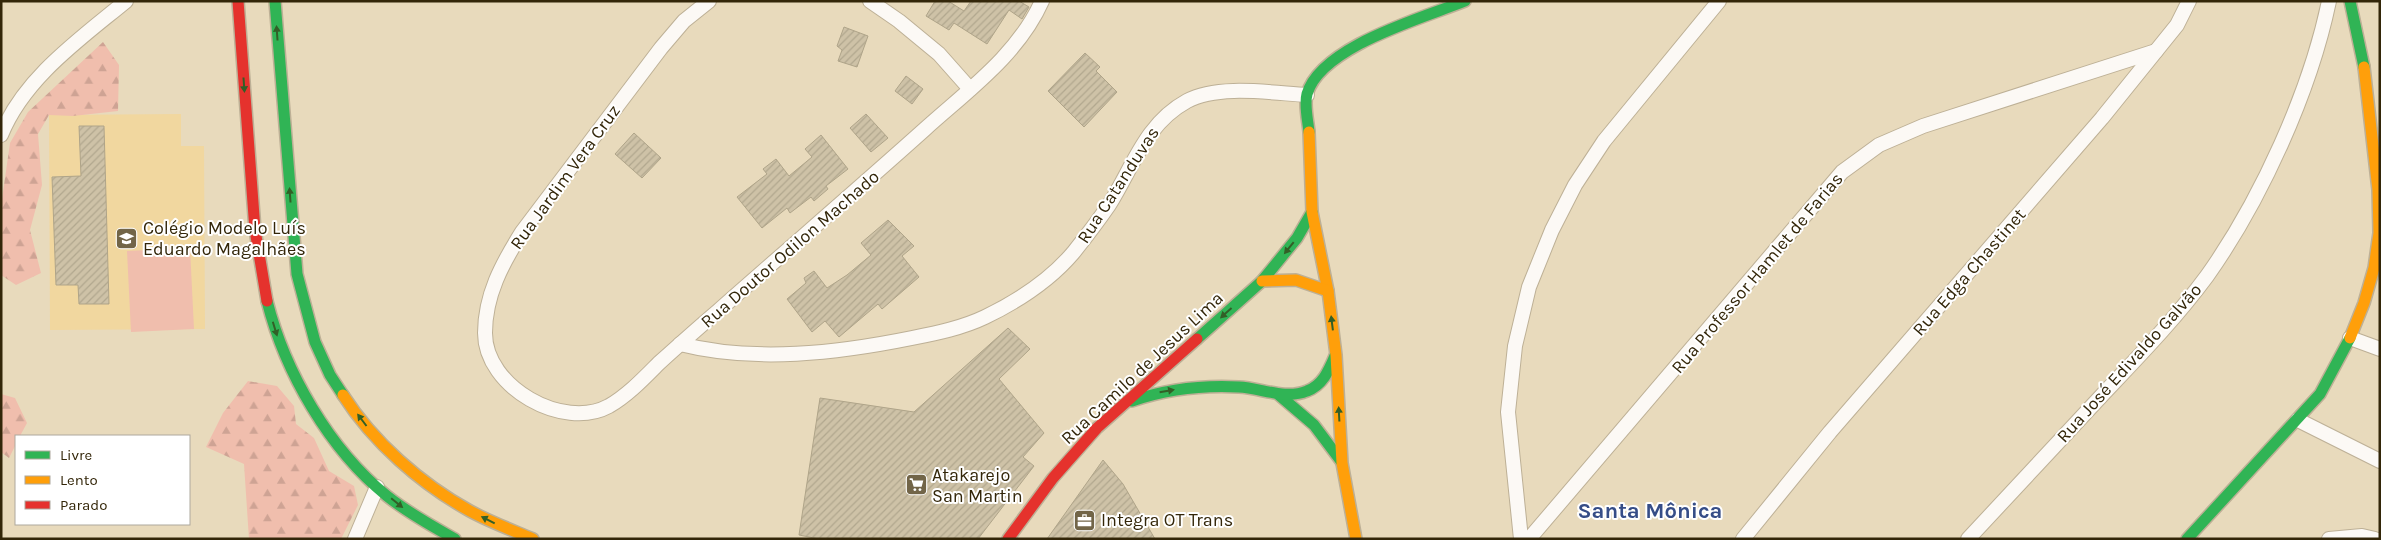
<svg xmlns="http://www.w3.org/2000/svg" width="2381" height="540" font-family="Karla,sans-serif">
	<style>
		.built { fill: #f1d79f }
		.forest { fill: url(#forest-firs) }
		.pitch { fill: #f0bead }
		.building { fill: url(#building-hatch); stroke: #afa489 }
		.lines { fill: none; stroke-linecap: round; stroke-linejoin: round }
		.street-casing { stroke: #bdb096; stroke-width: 16 }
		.fast-casing { stroke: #bdb096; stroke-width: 14 }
		.slow-casing { stroke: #bdb096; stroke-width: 14 }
		.jam-casing { stroke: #bdb096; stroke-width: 14 }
		.street { stroke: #fcf9f5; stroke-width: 14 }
		.fast { stroke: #30b455; stroke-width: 11 }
		.slow { stroke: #ff9f0a; stroke-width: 11 }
		.jam { stroke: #e5322d; stroke-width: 11 }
		.oneway { fill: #325f27 }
		.labels { text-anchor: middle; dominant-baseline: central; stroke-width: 4; stroke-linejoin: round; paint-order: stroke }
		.street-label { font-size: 18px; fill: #332609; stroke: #fff }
		.poi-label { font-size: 18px; fill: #332609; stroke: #fff; text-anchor: start }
		.district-label { font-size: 22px; font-weight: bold; fill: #364d87; stroke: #fff }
	</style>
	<defs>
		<pattern id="forest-firs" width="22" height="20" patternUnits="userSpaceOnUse" patternTransform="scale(1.25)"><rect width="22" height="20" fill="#f0bead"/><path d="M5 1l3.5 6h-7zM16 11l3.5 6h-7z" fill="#cea394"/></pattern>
		<pattern id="building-hatch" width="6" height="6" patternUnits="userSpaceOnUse" patternTransform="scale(1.25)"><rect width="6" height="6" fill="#cec2a7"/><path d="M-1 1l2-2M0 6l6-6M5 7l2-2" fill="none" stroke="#b1a78e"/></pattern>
	</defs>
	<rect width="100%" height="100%" fill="#e8dabc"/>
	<polygon class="built" points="181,114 181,146 204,146 205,329 50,330 49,115"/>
	<g class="forest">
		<polygon points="103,42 119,65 118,111 73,116 49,115 38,134 42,185 30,230 41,273 16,285 1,275 1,206 10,143 28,112"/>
		<polygon points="248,381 277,386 294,406 296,424 314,438 329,471 354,486 358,505 341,539 249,539 244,464 206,447 223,413"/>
		<polygon points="1,394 15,398 27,423 20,436 16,436 16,444 9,458 1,452"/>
	</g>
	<polygon class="pitch" points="190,248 194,329 131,332 127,251"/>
	<g class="building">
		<polygon points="935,1 948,1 964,11 971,1 1019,1 1029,7 1022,19 1009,10 987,44 954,23 949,30 926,16"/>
		<polygon points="844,27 868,36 857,67 838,61 842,50 837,46"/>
		<polygon points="1085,53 1100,67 1096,71 1117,92 1084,127 1048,91"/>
		<polygon points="906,76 923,89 912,104 895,91"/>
		<polygon points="866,114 888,138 871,152 850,128"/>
		<polygon points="79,126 104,126 109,304 79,304 78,285 56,285 52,177 81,176"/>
		<polygon points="634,133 661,158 642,178 615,154"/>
		<polygon points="821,135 848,169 826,186 828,189 814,201 811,197 790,213 787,208 762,228 737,197 767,174 763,169 776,159 789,176 812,157 805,149"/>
		<polygon points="888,220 914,246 902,256 919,277 882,309 878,304 839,337 825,321 812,332 787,299 806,283 804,278 814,271 827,288 847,275 871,255 861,243"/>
		<polygon points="1008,328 1030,349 999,379 1044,433 1023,457 1034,466 978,539 819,539 799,535 820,398 914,412"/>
		<polygon points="1103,460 1123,484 1155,539 1047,539"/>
	</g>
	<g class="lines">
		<defs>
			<g id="street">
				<path d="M709 1 684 21 661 48 522 232C502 264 485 295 485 333 485 387 563 431 609 406 628 395 644 378 659 363 679 345 698 328 718 311 787 250 857 190 925 129 967 91 1018 55 1042 1"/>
				<polyline points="870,1 899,21 939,54 970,89"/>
				<path d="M1 135C24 78 80 39 126 1"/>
				<polyline points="2350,338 2380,349"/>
				<path d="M680 344C755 363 838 353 912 338 937 333 962 328 985 317 1016 302 1050 280 1073 253 1085 238 1098 221 1109 205 1133 167 1145 124 1187 101 1218 84 1272 93 1307 95"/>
				<polyline points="2298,420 2380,461"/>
				<polyline points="355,539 377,487"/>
				<polyline points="1521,539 1508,412 1515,346 1529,287 1552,230 1575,185 1604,141 1719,1"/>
				<polyline points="1529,539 1842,172 1879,145 1923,126 2156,51"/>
				<polyline points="1743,539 1830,432 2102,118 2177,25 2189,1"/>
				<path d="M1968 539C2014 490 2059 441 2105 392 2140 355 2176 318 2207 276 2261 200 2310 92 2329 1"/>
				<polyline points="2329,539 2362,536 2375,539"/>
			</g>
			<g id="fast">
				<polyline points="275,1 297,274 315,342 330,375 343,395"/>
				<polyline points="2350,1 2364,67"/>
				<path d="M1309 132C1308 121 1304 105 1307 94 1321 46 1423 18 1465 1"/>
				<path d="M267 301C285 372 329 449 387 496 408 513 432 526 455 539"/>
				<polyline points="1197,339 1262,281 1297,238 1312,212"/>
				<polyline points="1279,395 1314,425 1341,461"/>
				<path d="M1132 401C1167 389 1202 385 1239 387 1261 388 1285 400 1307 391 1323 385 1329 370 1335 356"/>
				<polyline points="2187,539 2320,394 2350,338"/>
			</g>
			<g id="slow">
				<polyline points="1309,132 1312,212 1328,291 1336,355 1342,463 1356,539"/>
				<polyline points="1262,281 1296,280 1328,291"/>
				<polyline points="2350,338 2364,303 2374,268 2379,233 2378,190 2364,67"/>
				<path d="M343 395C373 442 421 484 470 511 490 522 512 530 533 539"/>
			</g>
			<g id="jam">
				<polyline points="238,1 255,230 267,301"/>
				<polyline points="1008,539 1053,478 1097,428 1197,339"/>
			</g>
		</defs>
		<use href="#street" class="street-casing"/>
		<use href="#fast" class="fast-casing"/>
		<use href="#slow" class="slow-casing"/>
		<use href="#jam" class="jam-casing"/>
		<use href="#street" class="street"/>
		<use href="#fast" class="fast"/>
		<use href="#slow" class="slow"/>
		<use href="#jam" class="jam"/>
	</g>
	<defs><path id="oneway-solid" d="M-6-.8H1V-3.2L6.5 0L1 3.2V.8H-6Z" transform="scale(1.25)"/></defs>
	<g class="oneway">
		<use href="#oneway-solid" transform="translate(277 33) rotate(-94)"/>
		<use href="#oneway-solid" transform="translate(244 85) rotate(86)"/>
		<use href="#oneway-solid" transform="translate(290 195) rotate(-94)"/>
		<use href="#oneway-solid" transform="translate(1289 248) rotate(129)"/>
		<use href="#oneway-solid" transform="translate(1226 313) rotate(138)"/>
		<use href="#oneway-solid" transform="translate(1332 323) rotate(-97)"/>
		<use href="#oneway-solid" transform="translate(275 329) rotate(73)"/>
		<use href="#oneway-solid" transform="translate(1167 391) rotate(-10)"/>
		<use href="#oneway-solid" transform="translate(1339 414) rotate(-93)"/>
		<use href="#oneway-solid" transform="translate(362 420) rotate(-127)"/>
		<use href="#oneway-solid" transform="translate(397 503) rotate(39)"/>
		<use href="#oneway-solid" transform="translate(488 520) rotate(-153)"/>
	</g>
	<defs>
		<symbol id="school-square" viewBox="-11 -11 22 22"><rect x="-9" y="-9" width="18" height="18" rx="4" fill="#726548" stroke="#fff"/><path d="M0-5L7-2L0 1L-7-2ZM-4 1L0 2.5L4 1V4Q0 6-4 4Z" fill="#fff"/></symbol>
		<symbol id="supermarket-square" viewBox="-11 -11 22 22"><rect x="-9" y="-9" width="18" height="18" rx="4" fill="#726548" stroke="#fff"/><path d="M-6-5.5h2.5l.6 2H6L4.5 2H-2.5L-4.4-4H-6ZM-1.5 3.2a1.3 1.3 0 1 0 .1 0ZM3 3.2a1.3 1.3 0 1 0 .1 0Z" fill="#fff"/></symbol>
		<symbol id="office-square" viewBox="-11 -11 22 22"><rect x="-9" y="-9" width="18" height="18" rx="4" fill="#726548" stroke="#fff"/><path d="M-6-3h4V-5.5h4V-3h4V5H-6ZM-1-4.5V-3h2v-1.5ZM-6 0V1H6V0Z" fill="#fff"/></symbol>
	</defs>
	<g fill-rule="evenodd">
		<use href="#school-square" x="114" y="226" width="25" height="25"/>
		<use href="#supermarket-square" x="904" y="472" width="25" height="25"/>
		<use href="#office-square" x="1072" y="508" width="25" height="25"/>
	</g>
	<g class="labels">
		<g class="street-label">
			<text transform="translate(565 177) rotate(-54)">Rua Jardim Vera Cruz</text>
			<text transform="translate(1118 185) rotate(-57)">Rua Catanduvas</text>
			<text transform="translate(790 249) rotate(-41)">Rua Doutor Odilon Machado</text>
			<text transform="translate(1969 272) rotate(-49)">Rua Edga Chastinet</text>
			<text transform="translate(1757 273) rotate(-50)">Rua Professor Hamlet de Farias</text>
			<text transform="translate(2129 363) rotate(-48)">Rua José Edivaldo Galvão</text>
			<text transform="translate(1142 368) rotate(-43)">Rua Camilo de Jesus Lima</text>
		</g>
		<g class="poi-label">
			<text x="143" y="228">Colégio Modelo Luís<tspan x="143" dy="21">Eduardo Magalhães</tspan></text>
			<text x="932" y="475">Atakarejo<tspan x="932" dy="21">San Martin</tspan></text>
			<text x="1101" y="520">Integra OT Trans</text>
		</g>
		<g class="district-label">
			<text x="1650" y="511">Santa Mônica</text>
		</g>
	</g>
	<rect width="2381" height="540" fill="none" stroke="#332609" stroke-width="5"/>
	<rect x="15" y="435" width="175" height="90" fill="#ffffff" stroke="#ada89d"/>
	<rect x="25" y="451" width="25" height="8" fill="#30b455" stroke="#ada89d"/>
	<text x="60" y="460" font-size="15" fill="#332609">Livre</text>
	<rect x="25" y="476" width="25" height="8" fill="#ff9f0a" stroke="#ada89d"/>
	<text x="60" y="485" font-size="15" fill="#332609">Lento</text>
	<rect x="25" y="501" width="25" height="8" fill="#e5322d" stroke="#ada89d"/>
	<text x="60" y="510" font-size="15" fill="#332609">Parado</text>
</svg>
